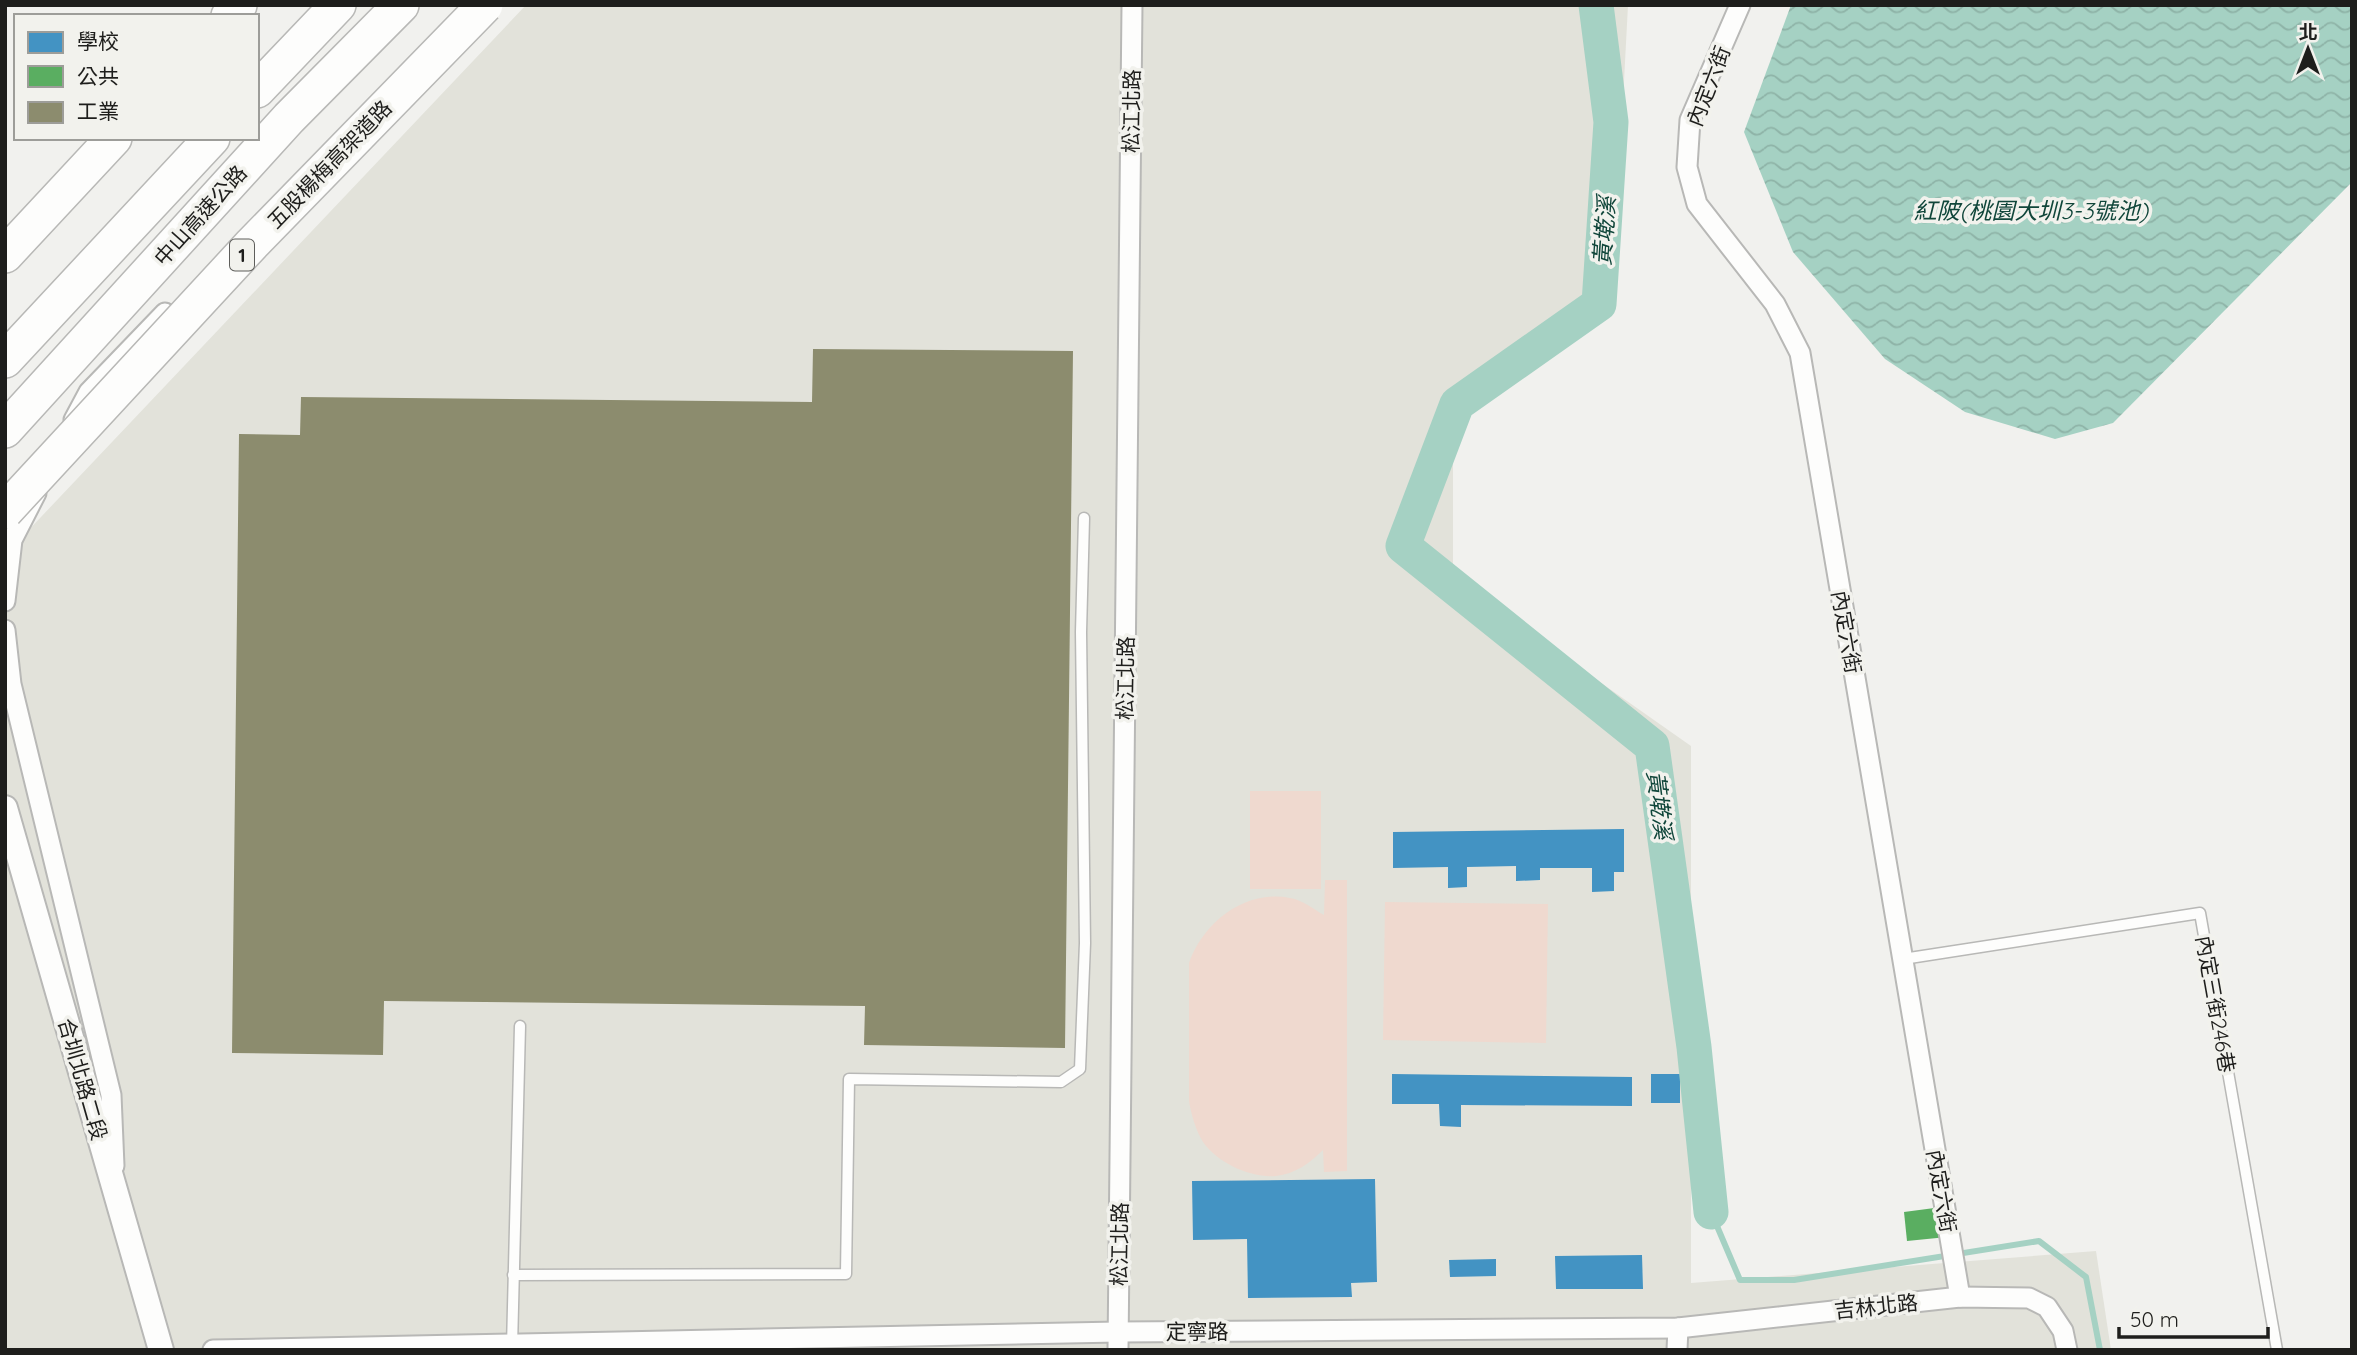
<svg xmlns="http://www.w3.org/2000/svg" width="2357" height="1355" font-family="Quicksand,'Noto Sans TC',sans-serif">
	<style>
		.built { fill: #e2e2da }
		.park { fill: #efd9cf }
		.water { fill: url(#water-waves) }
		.schools { fill: #4393c3 }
		.public { fill: #5aae61 }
		.industry { fill: #8c8c6e }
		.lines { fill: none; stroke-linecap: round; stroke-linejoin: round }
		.stream { stroke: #a5d1c3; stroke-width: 6 }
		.river { stroke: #a5d1c3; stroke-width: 35 }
		.service-casing { stroke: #b8b8b6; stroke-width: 13 }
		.minor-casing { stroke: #b8b8b6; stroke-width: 23 }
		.tertiary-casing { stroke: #b8b8b6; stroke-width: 28 }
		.motorway-casing { stroke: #b8b8b6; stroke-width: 38 }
		.service { stroke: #fdfdfc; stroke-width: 10 }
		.minor { stroke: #fdfdfc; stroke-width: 19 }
		.tertiary { stroke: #fdfdfc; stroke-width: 24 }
		.motorway { stroke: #fdfdfc; stroke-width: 35 }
		.motorway-bridge-casing { stroke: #b8b8b6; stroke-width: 38; stroke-linecap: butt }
		.motorway-bridge { stroke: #fdfdfc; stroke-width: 35 }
		.labels { text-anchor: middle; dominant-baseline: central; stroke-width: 7; stroke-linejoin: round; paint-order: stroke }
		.shield { fill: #f2f2ed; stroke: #5e5e5b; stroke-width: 2 }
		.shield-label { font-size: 19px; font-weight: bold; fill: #1e1e1c }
		.street-label { font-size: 21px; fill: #1e1e1c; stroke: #f2f2ed }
		.water-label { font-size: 23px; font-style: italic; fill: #10463a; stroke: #f2f2ed }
	</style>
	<defs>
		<pattern id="water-waves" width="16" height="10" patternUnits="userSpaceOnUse" patternTransform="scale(1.75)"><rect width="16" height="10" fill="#a5d1c3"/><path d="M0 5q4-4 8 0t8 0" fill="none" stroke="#8eb3a7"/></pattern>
	</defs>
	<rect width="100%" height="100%" fill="#f1f1ee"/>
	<polygon class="built" points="526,5 1628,5 1614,272 1453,393 1453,579 1691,746 1691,1283 2096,1251 2111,1350 5,1350 5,555"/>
	<g class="park">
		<rect x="1250" y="791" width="71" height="98"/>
		<path d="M1325 880H1347V1171L1324 1172 1323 1150C1310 1163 1295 1174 1276 1176 1250 1178 1218 1163 1203 1142 1196 1131 1191 1114 1189 1101V963C1203 923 1245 889 1290 898 1303 900 1313 909 1324 915Z"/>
		<polygon points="1385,902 1548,904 1546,1043 1383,1040"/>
	</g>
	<polygon class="water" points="1791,5 2352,5 2352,182 2113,423 2055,439 1965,412 1885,359 1793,252 1744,132"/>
	<g class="schools">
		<polygon points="1624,829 1624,872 1614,872 1614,891 1592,892 1592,868 1540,868 1540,880 1516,881 1516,866 1467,867 1467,887 1448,888 1448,867 1393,868 1393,832"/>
		<polygon points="1392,1074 1632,1077 1632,1106 1461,1105 1461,1127 1440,1126 1439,1104 1392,1104"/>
		<rect x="1651" y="1074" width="29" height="29"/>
		<polygon points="1375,1179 1377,1282 1351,1283 1352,1297 1248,1298 1247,1239 1193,1240 1192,1181"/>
		<polygon points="1642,1255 1643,1289 1556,1289 1555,1256"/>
		<polygon points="1496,1259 1496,1276 1450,1277 1449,1260"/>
	</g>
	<polygon class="public" points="1942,1207 1947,1237 1907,1241 1904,1212"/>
	<polygon class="industry" points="813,349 1073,351 1065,1048 864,1045 865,1006 384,1001 383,1055 232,1053 239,434 300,435 301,397 812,402"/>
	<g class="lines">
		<polyline class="stream" points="1711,1212 1740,1280 1794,1280 2039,1241 2086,1277 2100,1350"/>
		<polyline class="river" points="1596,5 1611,122 1599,304 1457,404 1403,546 1652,746 1694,1047 1711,1212"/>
		<defs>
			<g id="service">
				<polyline points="1903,959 2200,913 2277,1350"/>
				<polyline points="513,1275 846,1274 849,1079 1061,1082 1080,1069 1085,943 1081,632 1084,518"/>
				<polyline points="512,1347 520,1026"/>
			</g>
			<g id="minor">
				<polyline points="1740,5 1690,120 1687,167 1697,204 1775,304 1800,353 1960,1297"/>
				<polyline points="74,420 89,392 165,313"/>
				<polyline points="5,601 12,540 36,493"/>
				<polyline points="5,630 11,684 111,1095 114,1166"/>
				<polyline points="213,1350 1118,1332 1678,1328 1960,1297 2029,1298 2047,1307 2063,1331 2067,1350"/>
				<polyline points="1118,1350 1132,5"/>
				<polyline points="1677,1350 1678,1328"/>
			</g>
			<polyline id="tertiary" points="5,808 161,1350"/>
			<g id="motorway">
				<polyline points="229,16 239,5"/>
				<polyline points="257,90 338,5"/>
				<polyline points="5,255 114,138"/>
				<polyline points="5,360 212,138"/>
				<polyline points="5,430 289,118 401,5"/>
			</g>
		</defs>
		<use href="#service" class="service-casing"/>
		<use href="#minor" class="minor-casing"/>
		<use href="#tertiary" class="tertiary-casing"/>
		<use href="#motorway" class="motorway-casing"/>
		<use href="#service" class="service"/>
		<use href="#minor" class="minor"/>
		<use href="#tertiary" class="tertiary"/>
		<use href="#motorway" class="motorway"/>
		<defs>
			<polyline id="motorway-bridge" points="5,511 252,244 485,5"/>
		</defs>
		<use href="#motorway-bridge" class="motorway-bridge-casing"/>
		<use href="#motorway-bridge" class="motorway-bridge"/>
	</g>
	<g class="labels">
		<rect class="shield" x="230" y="239.5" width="24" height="31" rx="5"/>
		<g class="shield-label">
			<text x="242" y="255">1</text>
		</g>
		<g class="street-label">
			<text transform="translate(1708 86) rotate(-69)">內定六街</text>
			<text transform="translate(1131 111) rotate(-89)">松江北路</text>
			<text transform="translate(329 164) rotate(-46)">五股楊梅高架道路</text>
			<text transform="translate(200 215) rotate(-48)">中山高速公路</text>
			<text transform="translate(1847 632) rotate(80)">內定六街</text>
			<text transform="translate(1125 678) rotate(-89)">松江北路</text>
			<text transform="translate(2216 1004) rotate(80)">內定三街246巷</text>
			<text transform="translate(83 1079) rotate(74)">合圳北路二段</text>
			<text transform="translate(1942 1191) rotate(80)">內定六街</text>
			<text transform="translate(1119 1244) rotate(-89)">松江北路</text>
			<text transform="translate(1876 1306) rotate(-6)">吉林北路</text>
			<text x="1197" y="1331">定寧路</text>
		</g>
		<g class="water-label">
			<text x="2031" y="210">紅陂(桃園大圳3-3號池)</text>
			<text transform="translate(1604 231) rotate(-86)">黃墘溪</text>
			<text transform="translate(1660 805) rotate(83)">黃墘溪</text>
		</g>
	</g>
	<rect width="2357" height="1355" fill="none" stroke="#1e1e1c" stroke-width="14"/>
	<rect x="14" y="14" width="245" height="126" fill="#f2f2ed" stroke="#9d9d99" stroke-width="2"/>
	<rect x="28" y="32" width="35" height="21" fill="#4393c3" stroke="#9d9d99" stroke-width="2"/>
	<text x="77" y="49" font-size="21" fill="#1e1e1c">學校</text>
	<rect x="28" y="66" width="35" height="21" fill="#5aae61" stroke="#9d9d99" stroke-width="2"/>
	<text x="77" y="84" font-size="21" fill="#1e1e1c">公共</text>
	<rect x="28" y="102" width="35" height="21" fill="#8c8c6e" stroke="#9d9d99" stroke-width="2"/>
	<text x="77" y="119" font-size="21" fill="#1e1e1c">工業</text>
	<g transform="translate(2308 49)" stroke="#f2f2ed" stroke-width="5" paint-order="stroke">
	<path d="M0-5L12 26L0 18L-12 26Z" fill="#1e1e1c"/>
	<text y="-10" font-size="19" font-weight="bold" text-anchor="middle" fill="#1e1e1c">北</text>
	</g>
	<path d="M2119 1327v10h149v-10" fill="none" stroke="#1e1e1c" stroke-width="3.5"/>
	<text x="2130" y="1327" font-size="21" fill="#1e1e1c" stroke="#f2f2ed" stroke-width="5" paint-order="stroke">50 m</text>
</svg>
